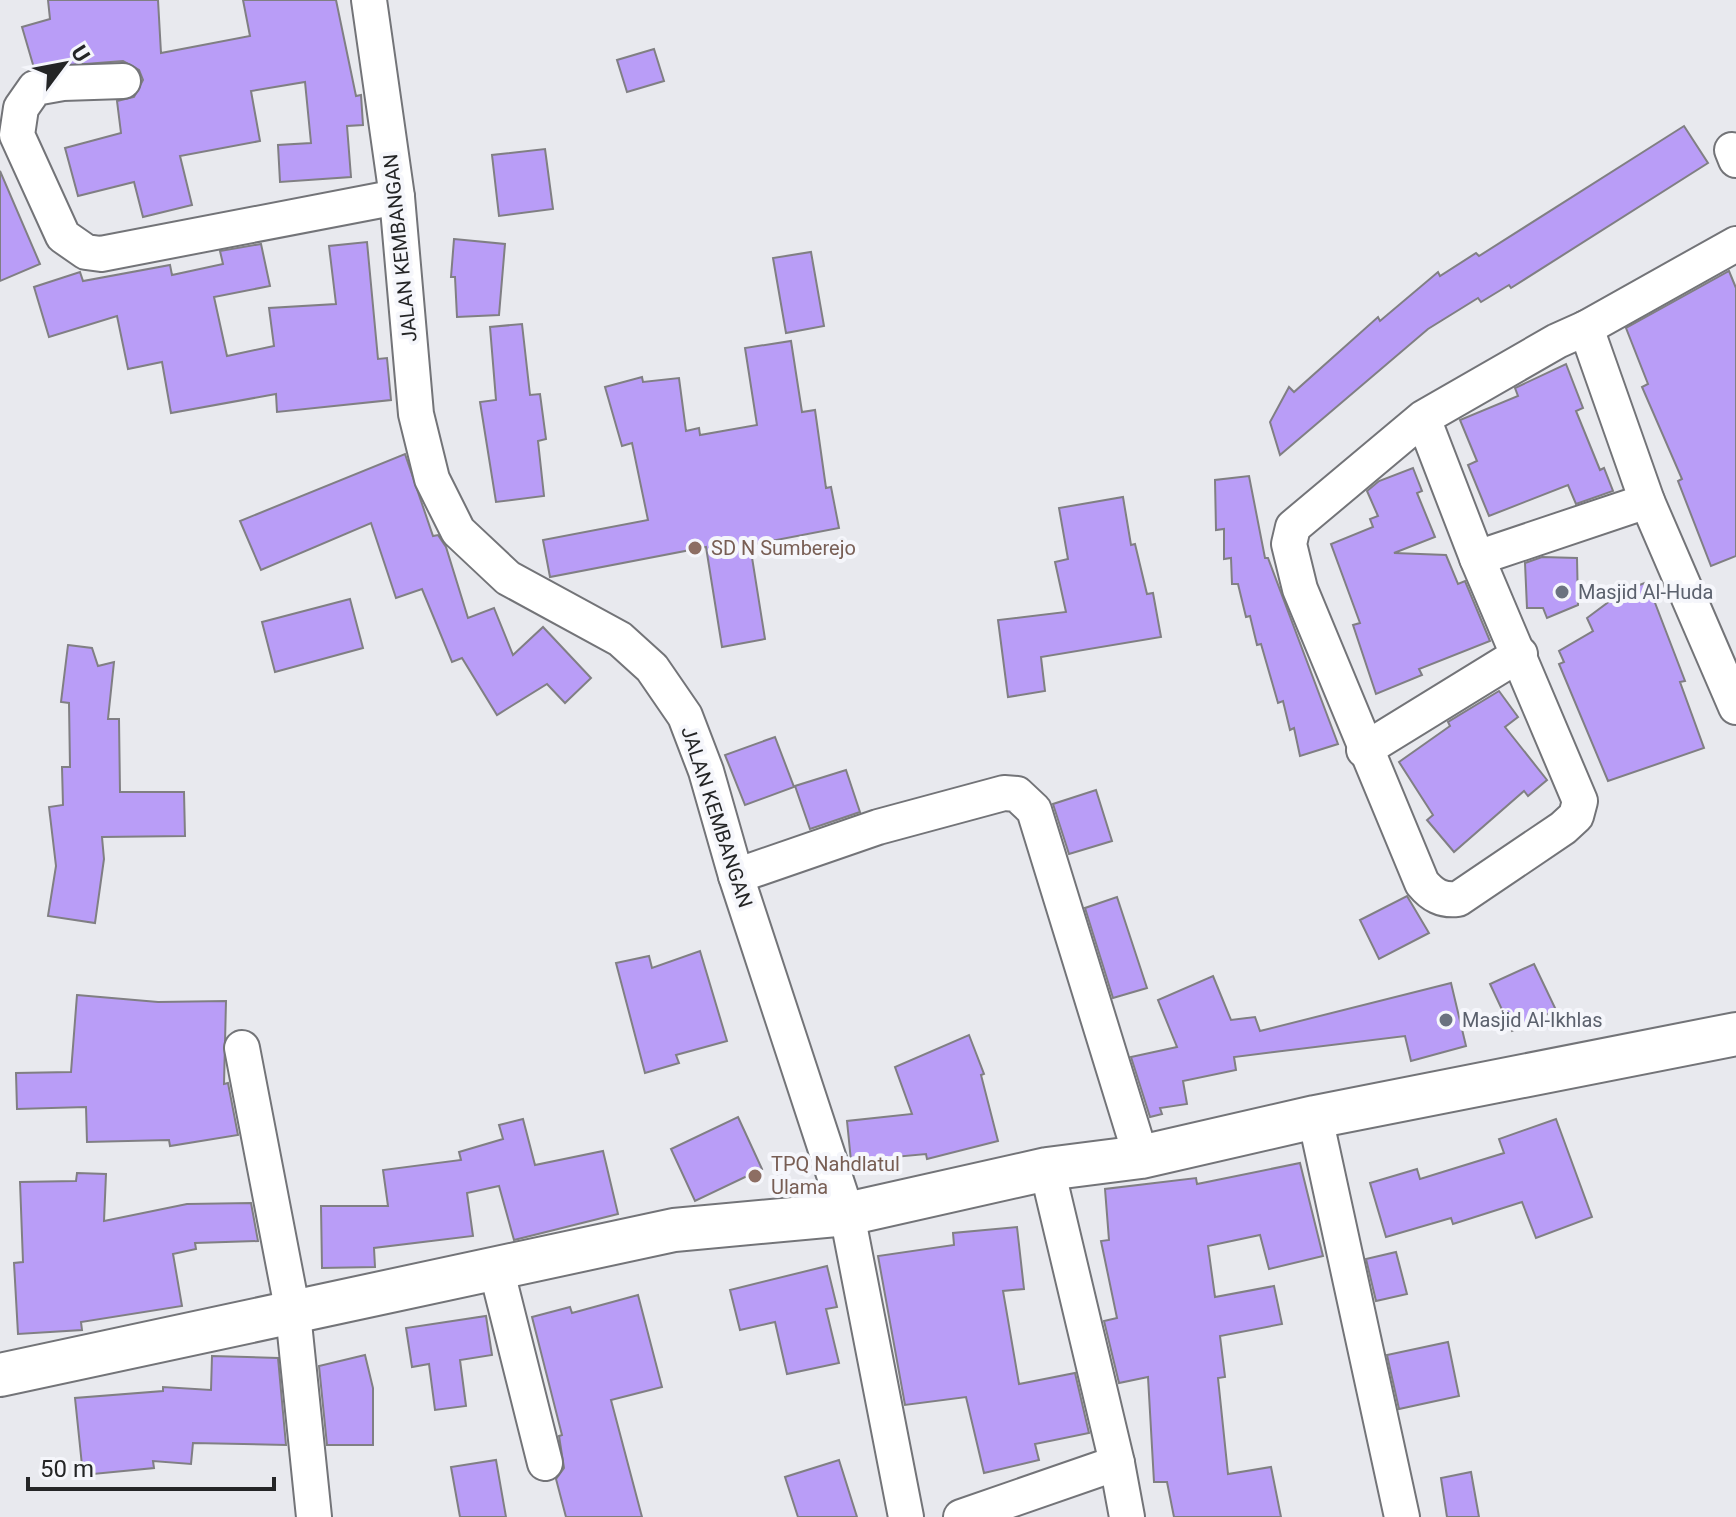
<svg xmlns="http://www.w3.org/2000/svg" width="1736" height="1517" font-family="Roboto,sans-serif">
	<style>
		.building { fill: #b99df7; stroke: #807f83; stroke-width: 2 }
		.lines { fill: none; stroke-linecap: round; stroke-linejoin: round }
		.minor-casing { stroke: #737478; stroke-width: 38 }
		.tertiary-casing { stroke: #737478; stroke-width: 46 }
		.minor { stroke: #fff; stroke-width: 34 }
		.tertiary { stroke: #fff; stroke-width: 42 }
		.education-dot { fill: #8d6e63; stroke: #f5f6fb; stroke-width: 3 }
		.worship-dot { fill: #6b7280; stroke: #f5f6fb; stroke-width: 3 }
		.labels { text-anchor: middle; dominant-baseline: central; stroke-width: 8; stroke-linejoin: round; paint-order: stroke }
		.street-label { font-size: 20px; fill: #242526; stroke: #f5f6fb }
		.education-label { font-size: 20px; fill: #785e54; stroke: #f5f6fb; text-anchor: start }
		.worship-label { font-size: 20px; fill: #5b616d; stroke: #f5f6fb; text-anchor: start }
	</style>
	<rect width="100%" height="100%" fill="#e8e9ee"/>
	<g class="building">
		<polygon points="48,0 158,0 161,53 250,36 243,0 336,0 356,96 361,95 363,125 347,126 351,177 280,182 278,145 311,143 305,82 251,91 260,141 180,156 192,205 143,217 134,182 78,196 65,148 121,133 117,101 134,97 143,80 139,70 123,61 34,68 22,27 50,19"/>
		<polygon points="654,49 664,81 627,92 617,60"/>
		<polygon points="1684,126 1708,163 1511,288 1509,285 1481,302 1478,298 1428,329 1280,455 1270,422 1289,387 1294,392 1378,317 1380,321 1438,272 1440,276 1476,253 1479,256"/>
		<polygon points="545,149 553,209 499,216 492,155"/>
		<polygon points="0,171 40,264 0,281"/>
		<polygon points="454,239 505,244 499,315 457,317 455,277 451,277"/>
		<polygon points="367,242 378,359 387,358 391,400 277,412 276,394 171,413 162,362 128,369 117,316 49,337 34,287 80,272 83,281 170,265 172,275 223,264 220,251 261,244 270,286 214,297 227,356 274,346 269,308 336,304 329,246"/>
		<polygon points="811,252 824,326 786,333 773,258"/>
		<polygon points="1729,271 1736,288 1736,556 1711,566 1678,481 1682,479 1642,387 1648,384 1626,328"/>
		<polygon points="522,324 530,395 540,394 546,439 538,441 544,496 496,502 480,402 496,400 490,327"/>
		<polygon points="791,341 802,412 815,410 826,488 831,487 839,528 750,545 765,639 722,647 706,547 550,577 543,540 648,520 632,443 622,446 605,387 642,377 643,382 679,378 686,431 699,428 700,435 757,425 745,348"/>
		<polygon points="1566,364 1583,408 1576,411 1600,470 1604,468 1613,491 1576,504 1568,485 1489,516 1468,465 1477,461 1460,420 1518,396 1515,388"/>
		<polygon points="405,454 433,536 438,535 446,547 468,618 494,608 513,655 543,627 591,678 565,703 547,684 497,715 462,658 452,662 422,589 396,598 371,523 261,570 240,521"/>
		<polygon points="1413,468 1422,491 1417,493 1435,537 1394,553 1446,555 1458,584 1465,581 1490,641 1419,669 1422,675 1376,694 1353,625 1360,623 1331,544 1373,527 1370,519 1378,516 1367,491 1379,481"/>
		<polygon points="1249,476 1265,558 1268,558 1338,744 1300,756 1294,728 1290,730 1283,701 1278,703 1261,644 1257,645 1250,616 1246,617 1238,584 1232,584 1231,558 1224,559 1224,529 1216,530 1215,480"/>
		<polygon points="1123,497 1131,545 1135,544 1147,594 1153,593 1161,637 1041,657 1045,691 1008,697 998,620 1066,612 1055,562 1068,559 1059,508"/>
		<polygon points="1542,557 1577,558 1578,605 1547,618 1543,608 1527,608 1525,563"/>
		<polygon points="1647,582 1685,681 1680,682 1704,748 1608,781 1559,664 1564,662 1559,651 1593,631 1587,618 1622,592"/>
		<polygon points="350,599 363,648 275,672 262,622"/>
		<polygon points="68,645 92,648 98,666 114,662 108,719 119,719 120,792 184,792 185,836 102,837 104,859 95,923 48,916 56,866 49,807 63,805 62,767 70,767 69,703 61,702"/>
		<polygon points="1499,691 1518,717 1505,727 1547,780 1528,796 1524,791 1454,852 1427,820 1433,815 1399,762 1450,726 1448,722"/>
		<polygon points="775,737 794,787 745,805 725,755"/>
		<polygon points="846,770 860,812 810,829 795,786"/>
		<polygon points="1096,790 1112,841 1069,854 1053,804"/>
		<polygon points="1407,896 1429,933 1379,959 1360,920"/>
		<polygon points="1117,897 1147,988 1113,998 1085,908"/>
		<polygon points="700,951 727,1041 676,1055 679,1063 645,1073 616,963 649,956 652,968"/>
		<polygon points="1534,964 1556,1010 1512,1031 1490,984"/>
		<polygon points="1213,976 1231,1020 1255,1017 1260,1031 1451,983 1466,1046 1411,1061 1405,1036 1234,1057 1236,1070 1183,1081 1187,1104 1160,1108 1162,1114 1150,1117 1131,1057 1177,1047 1158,1000"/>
		<polygon points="77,995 158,1002 226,1001 224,1084 228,1083 238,1135 170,1146 169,1140 87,1142 86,1107 17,1109 16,1073 71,1072"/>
		<polygon points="969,1035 984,1074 981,1075 998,1141 927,1159 926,1154 851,1161 847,1121 912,1114 895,1067"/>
		<polygon points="738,1117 762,1169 695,1201 671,1149"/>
		<polygon points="523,1119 535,1165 603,1151 618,1214 514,1240 499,1186 467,1193 473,1236 374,1248 375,1267 322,1268 321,1206 388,1206 383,1170 461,1160 459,1152 503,1139 499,1125"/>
		<polygon points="1556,1119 1592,1217 1536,1238 1522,1202 1453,1224 1451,1218 1386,1237 1370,1183 1417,1169 1420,1179 1504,1153 1499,1139"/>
		<polygon points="1300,1163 1323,1256 1269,1269 1260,1235 1208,1246 1215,1297 1274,1286 1282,1324 1220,1336 1225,1377 1218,1378 1228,1474 1271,1467 1281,1517 1174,1517 1167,1482 1154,1482 1148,1377 1119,1383 1104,1321 1117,1318 1101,1241 1109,1240 1105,1189 1196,1178 1197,1184"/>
		<polygon points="77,1173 106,1174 104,1221 187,1204 251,1203 258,1241 195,1243 196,1249 173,1254 182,1306 81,1322 82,1330 18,1334 14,1263 23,1262 20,1182 76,1181"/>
		<polygon points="1017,1227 1024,1289 1003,1291 1019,1384 1075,1373 1089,1433 1035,1444 1039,1460 984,1473 966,1397 905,1405 878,1256 954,1245 953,1233"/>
		<polygon points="1396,1252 1407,1294 1376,1301 1366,1259"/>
		<polygon points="827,1266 837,1307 826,1309 839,1363 787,1374 775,1322 740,1330 730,1290"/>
		<polygon points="638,1295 662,1387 611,1400 642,1517 566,1517 556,1479 564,1468 559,1436 562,1435 532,1317 570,1307 572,1313"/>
		<polygon points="486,1316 492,1355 460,1360 466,1406 435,1410 429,1364 412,1367 406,1328"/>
		<polygon points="1448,1342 1459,1396 1399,1409 1387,1355"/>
		<polygon points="365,1355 373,1388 373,1445 327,1445 319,1366"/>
		<polygon points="212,1356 278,1358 286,1445 193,1443 191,1464 153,1461 154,1468 83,1475 75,1398 163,1391 163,1387 211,1390"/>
		<polygon points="496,1460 506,1517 460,1517 451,1467"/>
		<polygon points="839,1460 857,1517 798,1517 785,1477"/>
		<polygon points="1471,1472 1479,1517 1447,1517 1441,1478"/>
	</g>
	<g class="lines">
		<defs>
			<g id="minor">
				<polyline points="369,0 397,197 416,414 432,479 458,531 508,578 620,639 652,668 685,716 706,771 736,876 847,1214 906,1517"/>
				<polyline points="123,81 63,83 35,88 21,108 17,135 63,236 86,252 101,254 397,197"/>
				<polyline points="1732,150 1736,160"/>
				<polyline points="1586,328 1647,501 1736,707"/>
				<path d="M1423 418 1477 558 1580 801 1576 816 1563 828 1458 899C1442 901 1432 895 1422 883L1300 589 1289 544 1293 527 1423 418 1557 341 1586 328 1736 244"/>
				<polyline points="1477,558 1647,501"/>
				<polyline points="1364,750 1520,654"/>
				<polyline points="736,876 878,827 1004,793 1017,794 1034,810 1141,1157"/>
				<polyline points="242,1048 293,1313 314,1517"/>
				<polyline points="1315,1117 1402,1517"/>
				<polyline points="1047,1169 1117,1463 1127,1517"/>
				<polyline points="496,1268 545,1463"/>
				<polyline points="961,1517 1117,1463"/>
			</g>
			<polyline id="tertiary" points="0,1375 674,1230 847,1214 1047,1169 1141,1157 1315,1117 1736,1034"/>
		</defs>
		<use href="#minor" class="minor-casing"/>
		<use href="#tertiary" class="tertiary-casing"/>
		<use href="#minor" class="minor"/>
		<use href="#tertiary" class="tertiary"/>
	</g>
	<g class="education-dot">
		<circle cx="695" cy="548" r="8"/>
		<circle cx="755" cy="1176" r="8"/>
	</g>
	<g class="worship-dot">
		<circle cx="1562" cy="592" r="8"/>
		<circle cx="1446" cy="1020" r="8"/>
	</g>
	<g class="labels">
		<g class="street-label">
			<text transform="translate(400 248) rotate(-96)">JALAN KEMBANGAN</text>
			<text transform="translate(717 817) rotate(72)">JALAN KEMBANGAN</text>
		</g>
		<g class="education-label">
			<text x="711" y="548">SD N Sumberejo</text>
			<text x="771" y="1164">TPQ Nahdlatul<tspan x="771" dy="23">Ulama</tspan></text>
		</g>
		<g class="worship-label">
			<text x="1578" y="592">Masjid Al-Huda</text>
			<text x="1462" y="1020">Masjid Al-Ikhlas</text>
		</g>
	</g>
	<g transform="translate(64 64) rotate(58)" stroke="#f5f6fb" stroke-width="6" paint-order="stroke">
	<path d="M0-6L14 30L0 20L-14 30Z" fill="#242526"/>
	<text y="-12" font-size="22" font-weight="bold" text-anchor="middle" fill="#242526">U</text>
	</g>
	<path d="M28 1477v12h246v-12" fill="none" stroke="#242526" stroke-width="4"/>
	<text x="40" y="1477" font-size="24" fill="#242526" stroke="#f5f6fb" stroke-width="6" paint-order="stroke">50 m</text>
</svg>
